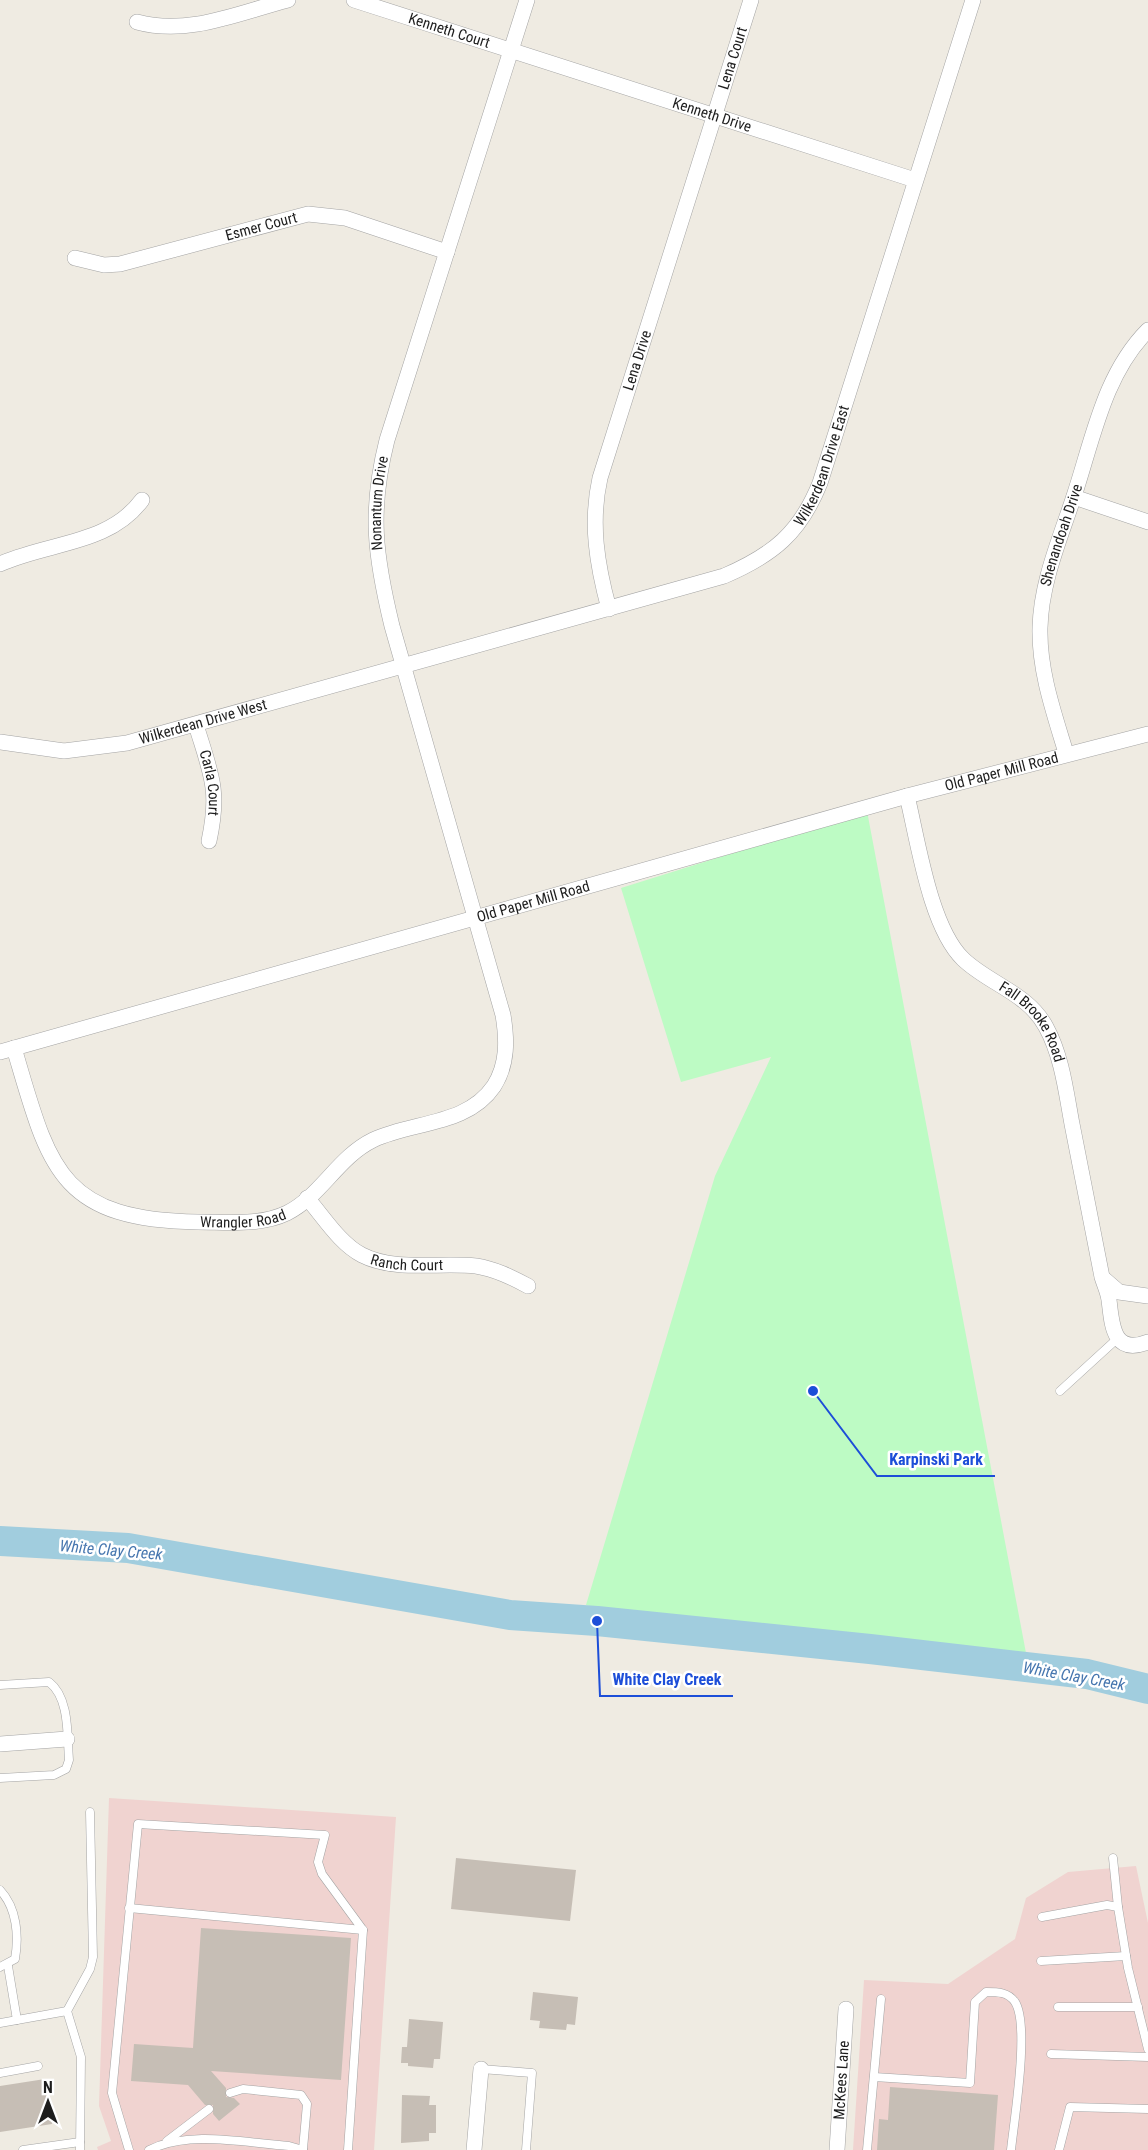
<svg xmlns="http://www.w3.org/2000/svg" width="1148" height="2150" font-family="'Roboto Condensed',sans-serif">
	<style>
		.commercial { fill: #f0d3d0 }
		.park { fill: #bdfbc4 }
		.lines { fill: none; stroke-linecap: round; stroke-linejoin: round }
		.river { stroke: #a1cdde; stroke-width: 30 }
		.building { fill: #c6beb5 }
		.lane-casing { stroke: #a4a4a4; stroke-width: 9 }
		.street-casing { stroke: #a4a4a4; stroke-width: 16 }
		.lane { stroke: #fff; stroke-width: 8 }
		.street { stroke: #fff; stroke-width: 15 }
		.labels { text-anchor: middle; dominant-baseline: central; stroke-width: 5; stroke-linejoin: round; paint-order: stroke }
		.street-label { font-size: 15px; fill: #1d1d1d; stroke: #fff }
		.water-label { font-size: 16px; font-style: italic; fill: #4676af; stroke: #fff }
		.leader { fill: none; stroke: #1d4ed8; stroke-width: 2 }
		.callout-dot { fill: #1d4ed8; stroke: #fff; stroke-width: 2 }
		.callout-label { font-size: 16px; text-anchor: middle; font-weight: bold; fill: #1d4ed8; stroke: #fff; stroke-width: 5; stroke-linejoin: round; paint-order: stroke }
	</style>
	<rect width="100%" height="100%" fill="#efebe2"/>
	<g class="commercial">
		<polygon points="109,1798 396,1817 374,2150 98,2150 97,2147 111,2141 99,2106"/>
		<polygon points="1136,1866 1148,1923 1148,2150 853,2150 864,1980 948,1984 1015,1939 1026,1898 1068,1872"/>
	</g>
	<polygon class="park" points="867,811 1026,1653 825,1641 769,1634 692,1617 601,1609 586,1605 715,1176 771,1057 681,1082 621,888"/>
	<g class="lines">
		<polyline class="river" points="0,1541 128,1548 510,1615 597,1621 870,1649 1087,1674 1148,1689"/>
	</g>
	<g class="building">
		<polygon points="456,1858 576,1870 570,1921 451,1909"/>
		<polygon points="201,1928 351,1938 341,2080 211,2071 226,2088 226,2097 234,2098 240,2104 219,2121 213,2114 213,2105 205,2105 188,2085 131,2081 134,2044 193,2048"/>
		<polygon points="533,1992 578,1997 575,2025 567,2024 566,2030 539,2028 540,2021 530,2020"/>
		<polygon points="409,2019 443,2022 440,2059 434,2059 433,2068 408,2066 408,2063 401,2063 402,2047 407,2047"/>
		<polygon points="45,2079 52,2124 0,2132 0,2086"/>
		<polygon points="890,2087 998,2095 994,2150 877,2150 879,2119 888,2120"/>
		<polygon points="402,2095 430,2096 429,2105 436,2105 436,2133 429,2133 429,2141 401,2143"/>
	</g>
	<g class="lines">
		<defs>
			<g id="lane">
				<polyline points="1060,1391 1118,1338"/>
				<path d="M0 1685 49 1682C70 1698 67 1736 69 1760L66 1769 54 1775 0 1778"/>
				<polyline points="1113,1858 1118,1907"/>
				<path d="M0 1890C17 1908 19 1936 15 1959L0 1967"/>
				<polyline points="129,1908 363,1930"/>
				<polyline points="1042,1917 1107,1905 1118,1907 1128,1968 1148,2049"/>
				<polyline points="1041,1961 1126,1956"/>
				<polyline points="8,1966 17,2020"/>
				<polyline points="1058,2007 1138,2007"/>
				<polyline points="0,2023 67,2011"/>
				<polyline points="1051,2054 1148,2057"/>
				<polyline points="481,2069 532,2073 526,2150"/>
				<polyline points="0,2073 38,2066"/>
				<path d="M874 2077 970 2083 975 2002 986 1992C998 1992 1008 1992 1015 2002 1030 2025 1014 2121 1011 2150"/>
				<polyline points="230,2093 243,2089 301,2095 307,2104 303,2149"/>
				<polyline points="167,2141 209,2109"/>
				<polyline points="23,2150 80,2142"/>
				<polyline points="80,2150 81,2057 67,2011 90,1969 93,1957 90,1812"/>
				<polyline points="129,2150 112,2093 138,1824 325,1835 318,1862 322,1874 363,1930 348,2150"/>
				<path d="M149 2150C190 2130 245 2143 289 2146L303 2150"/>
				<polyline points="867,2150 881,1999"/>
				<polyline points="1059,2150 1070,2107 1148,2109"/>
			</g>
			<g id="street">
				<path id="s1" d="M354 0 915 180"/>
				<path d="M137 22C188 36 238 13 288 0"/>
				<path id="s2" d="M75 258 104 265 120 264 308 214 345 218 447 252"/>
				<polyline points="1074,497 1148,522"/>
				<path d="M0 564C48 542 109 545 142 500"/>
				<path id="s3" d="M609 609C597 565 590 523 600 478L751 0"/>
				<path id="s4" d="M196 725C211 774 220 790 209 841"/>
				<path id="s5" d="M0 742 64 751 127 743 724 576C773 555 800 533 820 483L973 0"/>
				<path id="s6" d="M1066 753C1054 713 1039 671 1040 628 1041 582 1060 539 1074 496 1093 439 1104 374 1148 330"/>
				<path id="s7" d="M907 796C918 841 930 927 963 959 989 984 1028 993 1046 1027 1062 1056 1066 1092 1072 1124 1082 1175 1092 1226 1102 1277 1104 1284 1108 1292 1109 1300 1112 1323 1112 1356 1148 1342"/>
				<path id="s8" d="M14 1048C49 1166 57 1220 198 1222 227 1222 260 1226 287 1213 321 1196 338 1157 373 1140 413 1121 467 1126 494 1086 508 1064 507 1039 503 1015L392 626C375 556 369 511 387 440L527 0"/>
				<path id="s9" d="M0 1052 907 796 1148 734"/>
				<path id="s10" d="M307 1198C323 1216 340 1244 362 1255 395 1272 440 1262 476 1266 495 1269 511 1277 528 1286"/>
				<polyline points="1104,1279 1119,1292 1148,1296"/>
				<polyline points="0,1744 67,1739"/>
				<polyline points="474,2150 481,2069"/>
				<path id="s11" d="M837 2150 846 2009"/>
			</g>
		</defs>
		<use href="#lane" class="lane-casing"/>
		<use href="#street" class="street-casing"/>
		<use href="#lane" class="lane"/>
		<use href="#street" class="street"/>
	</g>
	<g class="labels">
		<g class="street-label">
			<text stroke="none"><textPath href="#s1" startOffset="100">Kenneth Court</textPath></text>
			<text stroke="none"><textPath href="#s3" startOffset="573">Lena Court</textPath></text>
			<text stroke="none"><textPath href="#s1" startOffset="376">Kenneth Drive</textPath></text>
			<text stroke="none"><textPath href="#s2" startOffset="192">Esmer Court</textPath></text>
			<text stroke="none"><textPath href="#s3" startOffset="256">Lena Drive</textPath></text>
			<text stroke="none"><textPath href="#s5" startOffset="903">Wilkerdean Drive East</textPath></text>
			<text stroke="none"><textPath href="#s8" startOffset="1226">Nonantum Drive</textPath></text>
			<text stroke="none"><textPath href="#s6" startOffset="224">Shenandoah Drive</textPath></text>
			<text stroke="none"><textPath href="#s5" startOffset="207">Wilkerdean Drive West</textPath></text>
			<text stroke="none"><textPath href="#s9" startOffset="1040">Old Paper Mill Road</textPath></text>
			<text stroke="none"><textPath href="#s4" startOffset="60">Carla Court</textPath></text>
			<text stroke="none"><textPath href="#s9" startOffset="554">Old Paper Mill Road</textPath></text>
			<text stroke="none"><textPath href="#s7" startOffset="270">Fall Brooke Road</textPath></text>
			<text stroke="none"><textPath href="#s8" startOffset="330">Wrangler Road</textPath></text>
			<text stroke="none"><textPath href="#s10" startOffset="126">Ranch Court</textPath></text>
			<text stroke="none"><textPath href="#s11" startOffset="70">McKees Lane</textPath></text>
		</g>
		<g class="water-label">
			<text transform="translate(111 1550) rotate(5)">White Clay Creek</text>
			<text transform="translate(1074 1676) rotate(10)">White Clay Creek</text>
		</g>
	</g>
	<path class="leader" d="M813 1391L877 1476H995M597 1621L600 1696H733"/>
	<g class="callout-dot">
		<circle cx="813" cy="1391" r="6"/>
		<circle cx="597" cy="1621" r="6"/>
	</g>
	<g class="callout-label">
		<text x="936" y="1465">Karpinski Park</text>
		<text x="667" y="1685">White Clay Creek</text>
	</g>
	<g transform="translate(48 2102)" stroke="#ffffff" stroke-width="4.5" paint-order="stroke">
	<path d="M0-4.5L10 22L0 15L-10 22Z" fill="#1d1d1d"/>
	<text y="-9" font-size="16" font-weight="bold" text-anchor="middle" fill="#1d1d1d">N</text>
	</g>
</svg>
